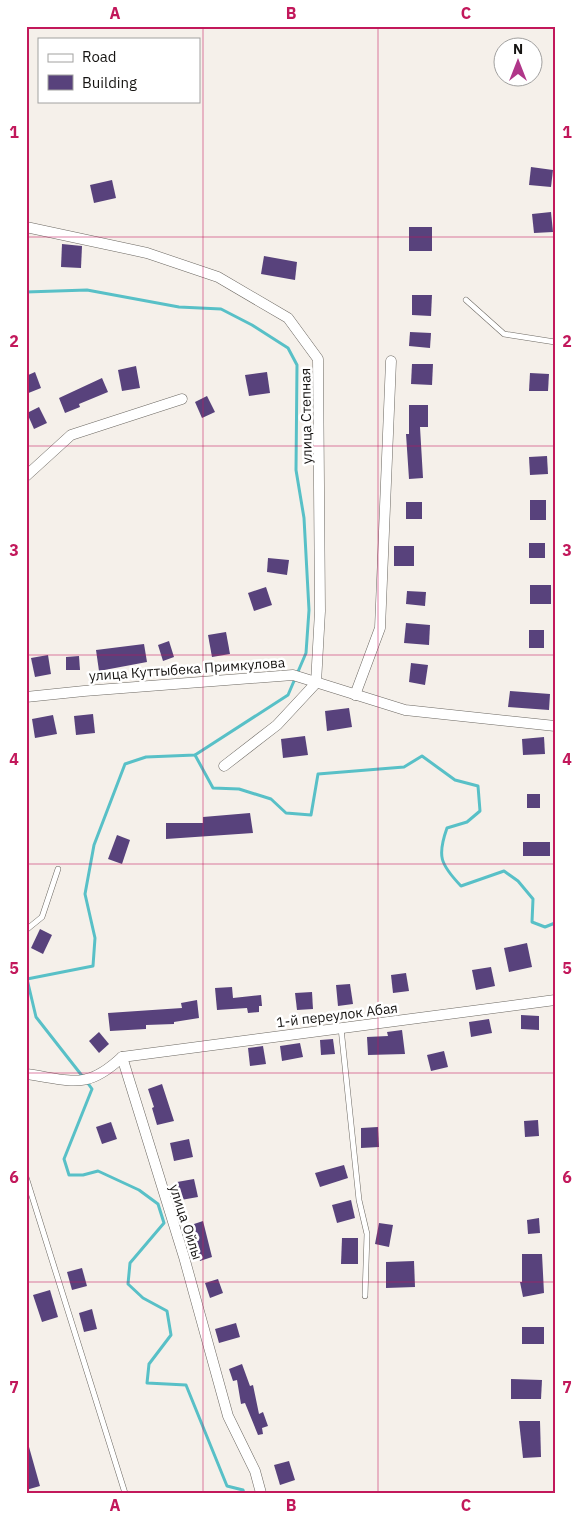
<svg xmlns="http://www.w3.org/2000/svg" width="581" height="1519" font-family="'IBM Plex Sans',sans-serif">
	<style>
		.lines { fill: none; stroke-linecap: round; stroke-linejoin: round }
		.stream { stroke: #58c0c7; stroke-width: 3 }
		.building { fill: #58427c }
		.lane-casing { stroke: #6c6862; stroke-width: 6 }
		.street-casing { stroke: #6c6862; stroke-width: 11 }
		.lane { stroke: #fff; stroke-width: 5 }
		.street { stroke: #fff; stroke-width: 10 }
		.grid { fill: none; stroke: #c2185b; stroke-width: 1; stroke-opacity: 0.55 }
		.labels { text-anchor: middle; dominant-baseline: central; stroke-width: 5; stroke-linejoin: round; paint-order: stroke }
		.street-label { font-size: 14px; fill: #161412; stroke: #fff }
		.neatline { fill: none; stroke: #c2185b; stroke-width: 2 }
		.grid-label { font-size: 16px; text-anchor: middle; font-weight: bold; fill: #c2185b }
	</style>
	<rect width="100%" height="100%" fill="#f5f0ea"/>
	<g class="lines">
		<g class="stream">
			<polyline points="26,292 87,290 179,307 221,309 252,325 288,348 297,365 296,470 304,518 309,610 306,653 288,695 195,755 146,757 125,764 94,845 85,894 95,938 93,966 27,979 36,1017 83,1077"/>
			<path d="M195 755 213 788 239 789 271 799 286 813 311 815 318 774 404 767 422 756 455 780 478 786 480 811 467 822 447 828C437 856 440 864 461 886L504 871 518 881 533 899 532 922 545 927 555 923"/>
			<polyline points="87,1082 92,1089 64,1159 69,1175 83,1175 98,1171 139,1190 158,1204 164,1223 130,1263 128,1284 143,1298 167,1311 171,1335 149,1364 147,1383 186,1385 227,1486 243,1490 244,1493"/>
		</g>
	</g>
	<g class="building">
		<polygon points="531,167 553,170 551,187 529,185"/>
		<polygon points="112,180 116,198 94,203 90,185"/>
		<polygon points="551,212 553,232 534,233 532,214"/>
		<rect x="409" y="227" width="23" height="24"/>
		<polygon points="62,244 82,246 81,268 61,267"/>
		<polygon points="264,256 297,262 295,280 261,274"/>
		<polygon points="412,295 432,295 431,316 412,315"/>
		<polygon points="410,332 431,333 430,348 409,346"/>
		<polygon points="412,364 433,364 432,385 411,384"/>
		<polygon points="136,366 140,388 122,391 118,370"/>
		<polygon points="35,372 41,388 26,394 26,376"/>
		<polygon points="267,372 270,393 249,396 245,375"/>
		<polygon points="530,373 549,374 548,391 529,391"/>
		<polygon points="102,378 108,392 79,404 80,407 65,413 59,398"/>
		<polygon points="207,396 215,412 202,418 195,402"/>
		<polygon points="409,405 428,405 428,427 420,427 423,478 409,479 406,434 409,434"/>
		<polygon points="39,407 47,423 34,429 27,413"/>
		<polygon points="547,456 548,474 530,475 529,457"/>
		<rect x="530" y="500" width="16" height="20"/>
		<rect x="406" y="502" width="16" height="17"/>
		<rect x="529" y="543" width="16" height="15"/>
		<rect x="394" y="546" width="20" height="20"/>
		<polygon points="268,558 289,560 287,575 267,572"/>
		<rect x="530" y="585" width="21" height="19"/>
		<polygon points="266,587 272,605 254,611 248,593"/>
		<polygon points="407,591 426,592 425,606 406,604"/>
		<polygon points="406,623 430,625 429,645 404,643"/>
		<rect x="529" y="630" width="15" height="18"/>
		<polygon points="226,632 230,654 212,657 208,635"/>
		<polygon points="169,641 174,657 163,661 158,645"/>
		<polygon points="144,644 147,662 99,671 96,650"/>
		<polygon points="48,655 51,674 35,677 31,658"/>
		<polygon points="79,656 80,670 66,670 66,657"/>
		<polygon points="411,663 428,665 425,685 409,682"/>
		<polygon points="510,691 550,694 549,710 508,707"/>
		<polygon points="349,708 352,727 327,731 325,711"/>
		<polygon points="93,714 95,733 76,735 74,716"/>
		<polygon points="53,715 57,734 35,738 32,719"/>
		<polygon points="305,736 308,755 283,758 281,739"/>
		<polygon points="544,737 545,754 523,755 522,739"/>
		<rect x="527" y="794" width="13" height="14"/>
		<polygon points="250,813 253,833 166,839 166,823 203,823 203,817"/>
		<polygon points="117,835 130,840 122,864 108,859"/>
		<rect x="523" y="842" width="27" height="14"/>
		<polygon points="40,929 52,935 43,954 31,948"/>
		<polygon points="527,943 532,967 509,972 504,948"/>
		<polygon points="491,967 495,986 476,990 472,970"/>
		<polygon points="406,973 409,991 393,993 391,975"/>
		<polygon points="350,984 353,1004 338,1006 336,985"/>
		<polygon points="232,987 233,998 261,995 262,1006 259,1006 259,1012 248,1013 247,1008 217,1010 215,988"/>
		<polygon points="312,992 313,1009 297,1010 295,993"/>
		<polygon points="197,1000 199,1018 174,1022 174,1024 146,1025 146,1029 110,1031 108,1013 182,1008 181,1003"/>
		<polygon points="521,1015 539,1016 539,1030 521,1029"/>
		<polygon points="489,1019 492,1033 471,1037 469,1022"/>
		<polygon points="402,1030 405,1054 368,1055 367,1037 388,1036 387,1032"/>
		<polygon points="99,1032 109,1044 99,1053 89,1041"/>
		<polygon points="333,1039 335,1054 321,1055 320,1040"/>
		<polygon points="300,1043 303,1057 282,1061 280,1046"/>
		<polygon points="263,1046 266,1064 250,1066 248,1048"/>
		<polygon points="444,1051 448,1067 431,1071 427,1055"/>
		<polygon points="162,1084 174,1121 157,1125 152,1108 154,1107 148,1089"/>
		<polygon points="538,1120 539,1136 525,1137 524,1121"/>
		<polygon points="111,1122 117,1139 102,1144 96,1127"/>
		<polygon points="378,1127 379,1147 361,1148 361,1128"/>
		<polygon points="189,1139 193,1157 174,1161 170,1143"/>
		<polygon points="344,1165 348,1178 320,1187 315,1173"/>
		<polygon points="194,1179 198,1197 181,1200 177,1182"/>
		<polygon points="351,1200 355,1218 337,1223 332,1205"/>
		<polygon points="539,1218 540,1233 528,1234 527,1220"/>
		<polygon points="203,1221 212,1257 200,1261 188,1226"/>
		<polygon points="379,1223 393,1225 389,1247 375,1244"/>
		<polygon points="342,1238 358,1238 358,1264 341,1264"/>
		<polygon points="522,1254 542,1254 544,1293 523,1297 520,1282 522,1282"/>
		<polygon points="414,1261 415,1287 386,1288 386,1262"/>
		<polygon points="82,1268 87,1286 72,1290 67,1272"/>
		<polygon points="218,1279 223,1293 210,1298 205,1283"/>
		<polygon points="50,1290 58,1317 42,1322 33,1295"/>
		<polygon points="92,1309 97,1329 84,1332 79,1313"/>
		<polygon points="236,1323 240,1337 219,1343 215,1329"/>
		<rect x="522" y="1327" width="22" height="17"/>
		<polygon points="242,1364 250,1386 253,1385 259,1414 263,1412 268,1426 262,1428 263,1434 258,1435 245,1403 241,1404 237,1380 233,1381 229,1369"/>
		<polygon points="511,1379 542,1380 541,1399 511,1399"/>
		<polygon points="519,1421 540,1421 541,1457 523,1458"/>
		<polygon points="29,1447 40,1486 26,1490 26,1448"/>
		<polygon points="289,1461 295,1480 280,1485 274,1465"/>
	</g>
	<g class="lines">
		<defs>
			<g id="lane">
				<polyline points="466,300 504,334 555,342"/>
				<polyline points="26,930 42,917 58,869"/>
				<polyline points="341,1028 359,1200 367,1234 365,1296"/>
				<polyline points="26,1177 125,1493"/>
			</g>
			<g id="street">
				<polyline points="26,227 147,253 218,277 288,318 318,359 320,611 316,683 277,725 224,766"/>
				<polyline points="26,476 71,435 182,399"/>
				<polyline points="355,695 380,628 391,361"/>
				<polyline points="26,697 84,691 293,675 405,710 555,726"/>
				<polyline points="122,1057 555,1000"/>
				<path d="M26 1074C71 1080 86 1091 122 1057L184 1257 228 1416 255 1471 261 1493"/>
			</g>
		</defs>
		<use href="#lane" class="lane-casing"/>
		<use href="#street" class="street-casing"/>
		<use href="#lane" class="lane"/>
		<use href="#street" class="street"/>
	</g>
	<path class="grid" d="M203 26V1493M378 26V1493M26 237H555M26 446H555M26 655H555M26 864H555M26 1073H555M26 1282H555"/>
	<g class="labels">
		<g class="street-label">
			<text transform="translate(306 416) rotate(-91)">улица Степная</text>
			<text transform="translate(187 669) rotate(-4)">улица Куттыбека Примкулова</text>
			<text transform="translate(337 1015) rotate(-7)">1-й переулок Абая</text>
			<text transform="translate(186 1222) rotate(72)">улица Ойлы</text>
		</g>
	</g>
	<rect width="581" height="1519" fill="none" stroke="#ffffff" stroke-width="55"/>
	<rect x="38" y="38" width="162" height="65" fill="#ffffff" stroke="#a2a1a0"/>
	<rect x="48" y="54" width="25" height="8" fill="#ffffff" stroke="#a2a1a0"/>
	<text x="82" y="62" font-size="15" fill="#161412">Road</text>
	<rect x="48" y="75" width="25" height="15" fill="#58427c" stroke="#a2a1a0"/>
	<text x="82" y="88" font-size="15" fill="#161412">Building</text>
	<g transform="translate(518 62)"><circle r="24" fill="#ffffff" stroke="#a2a1a0"/>
	<path d="M0-4L9 19L0 12L-9 19Z" fill="#b03689"/>
	<text y="-8" font-size="14" font-weight="bold" text-anchor="middle" fill="#161412">N</text>
	</g>
	<rect x="28" y="28" width="526" height="1464" class="neatline"/>
	<g class="grid-label">
		<text x="115" y="19">A</text>
		<text x="291" y="19">B</text>
		<text x="466" y="19">C</text>
		<text x="14" y="138">1</text>
		<text x="567" y="138">1</text>
		<text x="14" y="347">2</text>
		<text x="567" y="347">2</text>
		<text x="14" y="556">3</text>
		<text x="567" y="556">3</text>
		<text x="14" y="765">4</text>
		<text x="567" y="765">4</text>
		<text x="14" y="974">5</text>
		<text x="567" y="974">5</text>
		<text x="14" y="1183">6</text>
		<text x="567" y="1183">6</text>
		<text x="14" y="1393">7</text>
		<text x="567" y="1393">7</text>
		<text x="115" y="1511">A</text>
		<text x="291" y="1511">B</text>
		<text x="466" y="1511">C</text>
	</g>
</svg>
